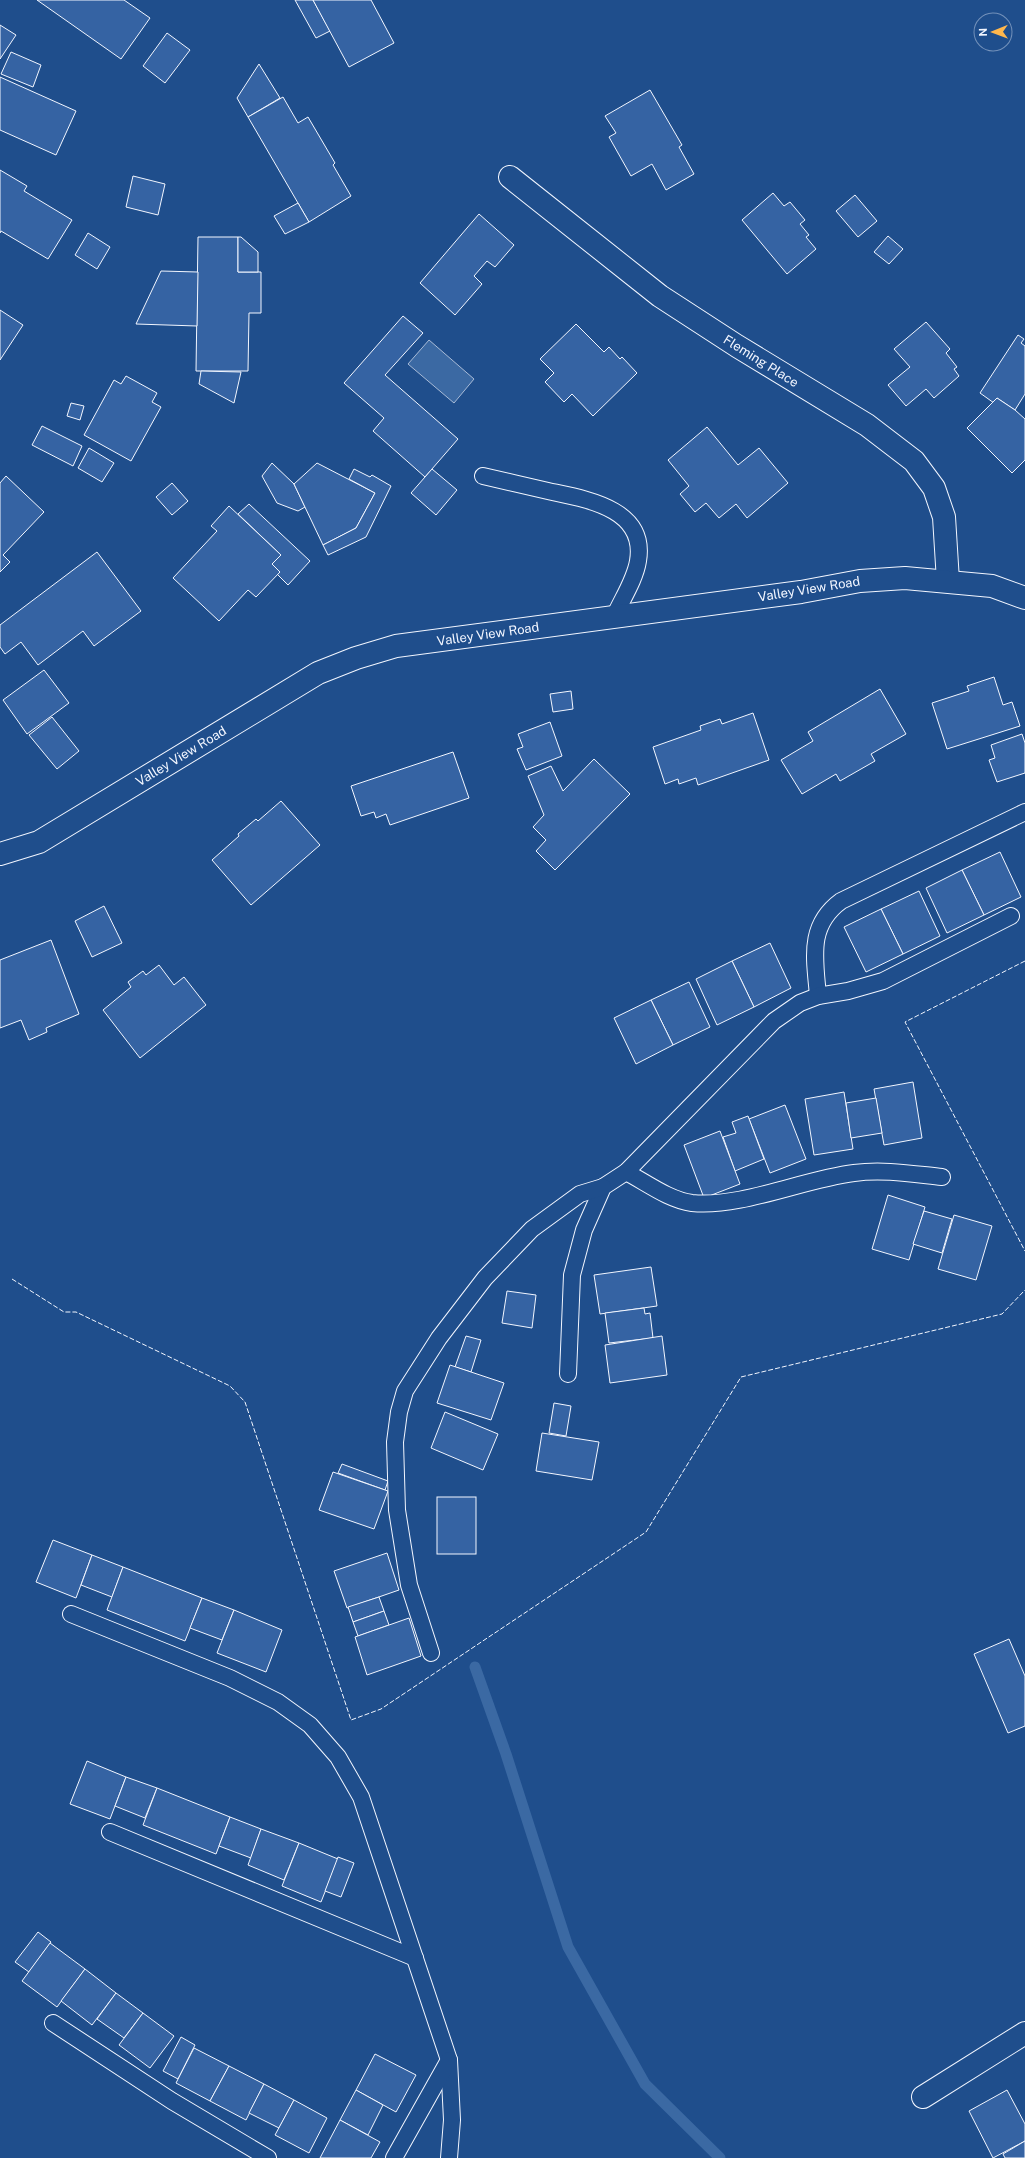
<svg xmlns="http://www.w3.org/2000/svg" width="1025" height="2158" font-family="'Public Sans',sans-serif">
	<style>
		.water { fill: #3b69a3; stroke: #a8bbd7 }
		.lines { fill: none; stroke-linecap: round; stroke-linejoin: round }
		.stream { stroke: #3b69a3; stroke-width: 11 }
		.building { fill: #3563a3; stroke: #f2f6ff }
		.service-casing { stroke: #f2f6ff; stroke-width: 18 }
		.minor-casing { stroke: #f2f6ff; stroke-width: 24 }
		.service { stroke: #1f4e8c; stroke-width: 16 }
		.minor { stroke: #1f4e8c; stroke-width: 22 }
		.fence { stroke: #f2f6ff; stroke-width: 1; stroke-dasharray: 5 2; stroke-linecap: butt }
		.labels { text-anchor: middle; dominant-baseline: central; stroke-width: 3; stroke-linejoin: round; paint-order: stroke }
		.street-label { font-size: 13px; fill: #f2f6ff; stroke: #1f4e8c }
	</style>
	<rect width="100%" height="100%" fill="#1f4e8c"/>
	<polygon class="water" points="429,340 474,379 454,403 408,364"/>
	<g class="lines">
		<polyline class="stream" points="475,1667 506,1754 568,1947 645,2084 720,2158"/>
	</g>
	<g class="building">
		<polygon points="37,0 124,0 150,18 121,59"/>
		<polygon points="295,0 313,0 330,31 316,38"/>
		<polygon points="313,0 371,0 394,43 349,67"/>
		<polygon points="0,25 16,35 0,59"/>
		<polygon points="167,33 190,50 165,83 143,66"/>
		<polygon points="11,52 41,65 33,87 1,74"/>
		<polygon points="259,64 280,98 248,117 237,98"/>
		<polygon points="0,77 76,111 56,155 0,130"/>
		<polygon points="650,90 682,145 679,147 694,174 666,190 652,164 631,176 609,137 616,133 605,116"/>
		<polygon points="283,97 298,123 308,117 335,163 333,165 351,196 309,222 248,117"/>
		<polygon points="0,170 27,186 24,191 72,220 48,259 1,231 0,233"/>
		<polygon points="133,176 165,184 158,215 126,207"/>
		<polygon points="773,193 784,206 790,202 805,220 800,224 809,235 806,237 816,249 787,274 742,220"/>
		<polygon points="855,195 877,221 858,237 836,211"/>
		<polygon points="298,203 309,222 285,234 274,216"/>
		<polygon points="479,214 514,245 495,267 487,261 474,276 482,284 455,315 420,283"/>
		<polygon points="88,233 110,247 97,269 75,255"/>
		<polygon points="888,236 903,249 889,264 874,252"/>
		<polygon points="198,237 238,237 238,272 261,272 261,313 249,313 248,371 196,371"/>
		<polygon points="238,237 241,237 258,252 258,272 238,272"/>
		<polygon points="161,271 198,272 197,326 136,324"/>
		<polygon points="0,310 23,325 0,360"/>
		<polygon points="403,316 423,333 385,375 458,439 425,477 373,431 384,418 344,383"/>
		<polygon points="926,322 950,349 946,353 957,367 954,369 959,376 934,398 926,389 906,406 888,385 910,367 894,349"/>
		<polygon points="576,324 604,352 609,347 620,359 622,357 637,373 593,416 572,394 564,402 545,382 554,373 540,359"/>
		<polygon points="1018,335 1024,339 1021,343 1025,346 1025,394 1015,410 997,398 994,403 980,393"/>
		<polygon points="201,371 241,372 234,403 199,384"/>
		<polygon points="126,376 157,393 152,402 161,407 131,461 84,435 114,380 121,384"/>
		<polygon points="997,398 1015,410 1025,419 1025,460 1012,473 967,428"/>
		<polygon points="71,403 84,406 80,420 67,416"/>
		<polygon points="42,426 82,446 73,466 32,445"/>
		<polygon points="707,427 738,465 759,448 788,483 747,518 736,504 719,518 706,503 695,512 680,494 689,486 668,460"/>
		<polygon points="89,448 114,463 102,482 78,468"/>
		<polygon points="272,463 294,484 305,507 298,511 277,503 262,476"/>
		<polygon points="317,463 375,493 356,528 323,545 294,484"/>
		<polygon points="354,469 370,477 372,475 391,486 366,537 328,555 323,545 356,528 375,493 349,479"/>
		<polygon points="432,469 457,490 436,515 411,493"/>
		<polygon points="6,476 44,512 3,555 10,562 0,572 0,483"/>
		<polygon points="172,483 188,501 172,515 156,497"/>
		<polygon points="249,504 310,561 288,585 277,574 280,572 272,564 281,555 238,514"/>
		<polygon points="229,506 281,555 272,564 280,572 256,597 248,590 219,621 173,578 217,531 211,526"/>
		<polygon points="97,552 141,611 94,646 83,631 38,665 21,642 5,654 0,647 0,625"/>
		<polygon points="44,670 69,703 27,734 3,700"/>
		<polygon points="994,677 1003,705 1012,702 1020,726 947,749 932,703 969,691 967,686"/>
		<polygon points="880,689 906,734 871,754 875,761 840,781 836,774 802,794 781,760 813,741 808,732"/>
		<polygon points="571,691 573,709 553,712 550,694"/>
		<polygon points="753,713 769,760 698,785 696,778 679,784 678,779 665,784 653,747 701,730 700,726 720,719 722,724"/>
		<polygon points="52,717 79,751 57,769 29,735"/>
		<polygon points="550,722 562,756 526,770 517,749 523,747 518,734"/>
		<polygon points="1022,734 1025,743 1025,773 997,782 989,760 995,758 991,745"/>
		<polygon points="453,752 469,798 390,825 386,814 376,818 374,812 361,816 351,786"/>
		<polygon points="594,759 630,794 555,870 536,851 546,840 533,827 544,815 528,776 551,766 563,791"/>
		<polygon points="281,801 320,845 251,905 212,860 239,836 238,834 256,819 258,821"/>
		<polygon points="1000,852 1021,897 984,915 962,870"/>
		<polygon points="962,870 984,915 947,933 926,888"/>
		<polygon points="919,891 940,936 903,954 881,909"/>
		<polygon points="104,906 122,943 92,957 75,921"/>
		<polygon points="881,909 903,954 866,972 844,927"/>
		<polygon points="51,940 79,1014 46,1028 47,1032 29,1040 21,1020 0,1028 0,960"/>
		<polygon points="770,943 791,988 754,1007 732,961"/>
		<polygon points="732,961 754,1007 717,1025 696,979"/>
		<polygon points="159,965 174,985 184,977 206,1005 140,1058 103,1010 131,987 128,982 143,971 146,975"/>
		<polygon points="689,982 710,1027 673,1045 651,1000"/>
		<polygon points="651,1000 673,1045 636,1064 614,1018"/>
		<polygon points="913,1082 922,1138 884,1145 874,1089"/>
		<polygon points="844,1092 853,1149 814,1155 805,1099"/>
		<polygon points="876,1098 882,1133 851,1138 846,1103"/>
		<polygon points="785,1105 806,1159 770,1173 749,1119"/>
		<polygon points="748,1116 764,1159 735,1171 723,1137 736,1133 732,1122"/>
		<polygon points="720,1131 740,1184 704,1198 684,1145"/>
		<polygon points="888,1195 925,1207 909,1260 872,1249"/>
		<polygon points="924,1211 952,1219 942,1253 913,1244"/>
		<polygon points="954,1215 992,1226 976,1280 938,1269"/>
		<polygon points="651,1267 657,1306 600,1314 594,1275"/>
		<polygon points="507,1291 536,1295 532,1328 502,1323"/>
		<polygon points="644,1308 645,1314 650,1313 653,1338 609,1343 605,1313"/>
		<polygon points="466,1336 481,1340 471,1372 455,1367"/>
		<polygon points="662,1336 667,1375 610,1383 605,1345"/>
		<polygon points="450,1365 504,1383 491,1420 437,1403"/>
		<polygon points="554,1403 571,1406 566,1436 549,1433"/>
		<polygon points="445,1412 498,1434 483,1470 431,1448"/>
		<polygon points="542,1433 599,1442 592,1480 536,1471"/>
		<polygon points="342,1464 388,1481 385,1490 338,1473"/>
		<polygon points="333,1472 388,1491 374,1529 319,1510"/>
		<rect x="437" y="1497" width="39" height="57"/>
		<polygon points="53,1540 92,1555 76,1598 36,1582"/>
		<polygon points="387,1553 399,1590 347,1608 334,1571"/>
		<polygon points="92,1555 123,1567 112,1597 81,1585"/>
		<polygon points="123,1567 202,1598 185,1641 107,1610"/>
		<polygon points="379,1597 384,1611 353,1622 348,1607"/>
		<polygon points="202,1598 234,1610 222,1640 190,1628"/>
		<polygon points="234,1610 282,1630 266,1672 217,1653"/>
		<polygon points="384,1611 389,1625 358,1636 353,1622"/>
		<polygon points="409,1618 421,1656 367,1675 355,1637"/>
		<polygon points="1009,1639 1025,1676 1025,1726 1008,1733 974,1654"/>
		<polygon points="87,1761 126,1777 110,1819 70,1804"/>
		<polygon points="126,1777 157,1788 145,1818 115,1806"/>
		<polygon points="157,1788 230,1817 216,1854 143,1825"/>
		<polygon points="230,1817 261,1829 251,1858 219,1846"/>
		<polygon points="261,1829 299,1843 284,1880 248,1865"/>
		<polygon points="299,1843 338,1859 321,1902 282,1886"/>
		<polygon points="338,1857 354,1863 341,1897 325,1891"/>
		<polygon points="38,1932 51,1942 29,1972 15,1962"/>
		<polygon points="50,1943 85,1969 57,2007 22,1981"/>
		<polygon points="85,1969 116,1993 92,2025 61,2001"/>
		<polygon points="116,1993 143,2013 124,2038 97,2019"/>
		<polygon points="143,2013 174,2036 150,2068 119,2045"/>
		<polygon points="181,2037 195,2045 178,2079 163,2071"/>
		<polygon points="194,2048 229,2066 210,2101 176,2083"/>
		<polygon points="375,2054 416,2075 396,2112 356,2090"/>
		<polygon points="229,2066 264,2084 246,2120 210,2101"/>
		<polygon points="264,2084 294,2100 279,2128 249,2113"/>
		<polygon points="356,2090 383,2105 368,2135 340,2120"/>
		<polygon points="1007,2090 1025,2124 1025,2141 993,2158 969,2111"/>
		<polygon points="294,2100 327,2118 309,2153 275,2135"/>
		<polygon points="340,2120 380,2142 371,2158 320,2158"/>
		<polygon points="1025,2141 1025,2158 1005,2158 1003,2154"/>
	</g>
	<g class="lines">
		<defs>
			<g id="service">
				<path d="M483 476C505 481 526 486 548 491 585 499 647 508 638 561 635 580 622 599 614 617"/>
				<path d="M818 996C815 959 807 926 841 901L1025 812"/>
				<path d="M626 1172C647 1183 669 1200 692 1203 741 1208 804 1179 854 1173 883 1169 913 1174 942 1177"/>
				<polyline points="568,1374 572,1275 584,1230 603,1187 626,1172 774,1021 800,1003 818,996 848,991 883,981 1011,916"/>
				<polyline points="71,1614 230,1678 278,1702 310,1725 338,1757 361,1797 449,2060 452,2120 449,2158"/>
				<polyline points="431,1653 409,1585 397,1510 395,1442 399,1412 405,1391 439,1338 485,1278 532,1229 580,1194 603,1187"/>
				<polyline points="110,1832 415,1958"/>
				<polyline points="53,2023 172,2101 268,2158"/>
				<polyline points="394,2158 449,2060"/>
			</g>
			<g id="minor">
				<polyline points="510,177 660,296 737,346 867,425 914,461 934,488 944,517 948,581"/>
				<polyline points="0,854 39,842 318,673 356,658 396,646 801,592 860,581 905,578 992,586 1025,598"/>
				<polyline points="923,2097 1025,2033"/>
			</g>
		</defs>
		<use href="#service" class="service-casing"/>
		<use href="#minor" class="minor-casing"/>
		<use href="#service" class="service"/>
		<use href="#minor" class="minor"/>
		<g class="fence">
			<polyline points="1025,961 905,1022 1025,1251"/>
			<polyline points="12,1279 64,1312 76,1312 230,1386 245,1402 351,1720 381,1709 646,1532 741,1377 1002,1314 1025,1290"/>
		</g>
	</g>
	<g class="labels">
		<g class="street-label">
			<text transform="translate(761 361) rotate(32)">Fleming Place</text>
			<text transform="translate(809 589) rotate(-9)">Valley View Road</text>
			<text transform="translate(488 634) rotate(-8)">Valley View Road</text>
			<text transform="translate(181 756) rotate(-31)">Valley View Road</text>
		</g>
	</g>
	<g transform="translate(993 32) rotate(269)"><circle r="19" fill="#1f4e8c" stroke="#7391ba"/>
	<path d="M0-3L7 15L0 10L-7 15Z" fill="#ffb74d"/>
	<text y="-6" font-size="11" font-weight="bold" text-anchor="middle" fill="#f2f6ff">N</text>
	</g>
</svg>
